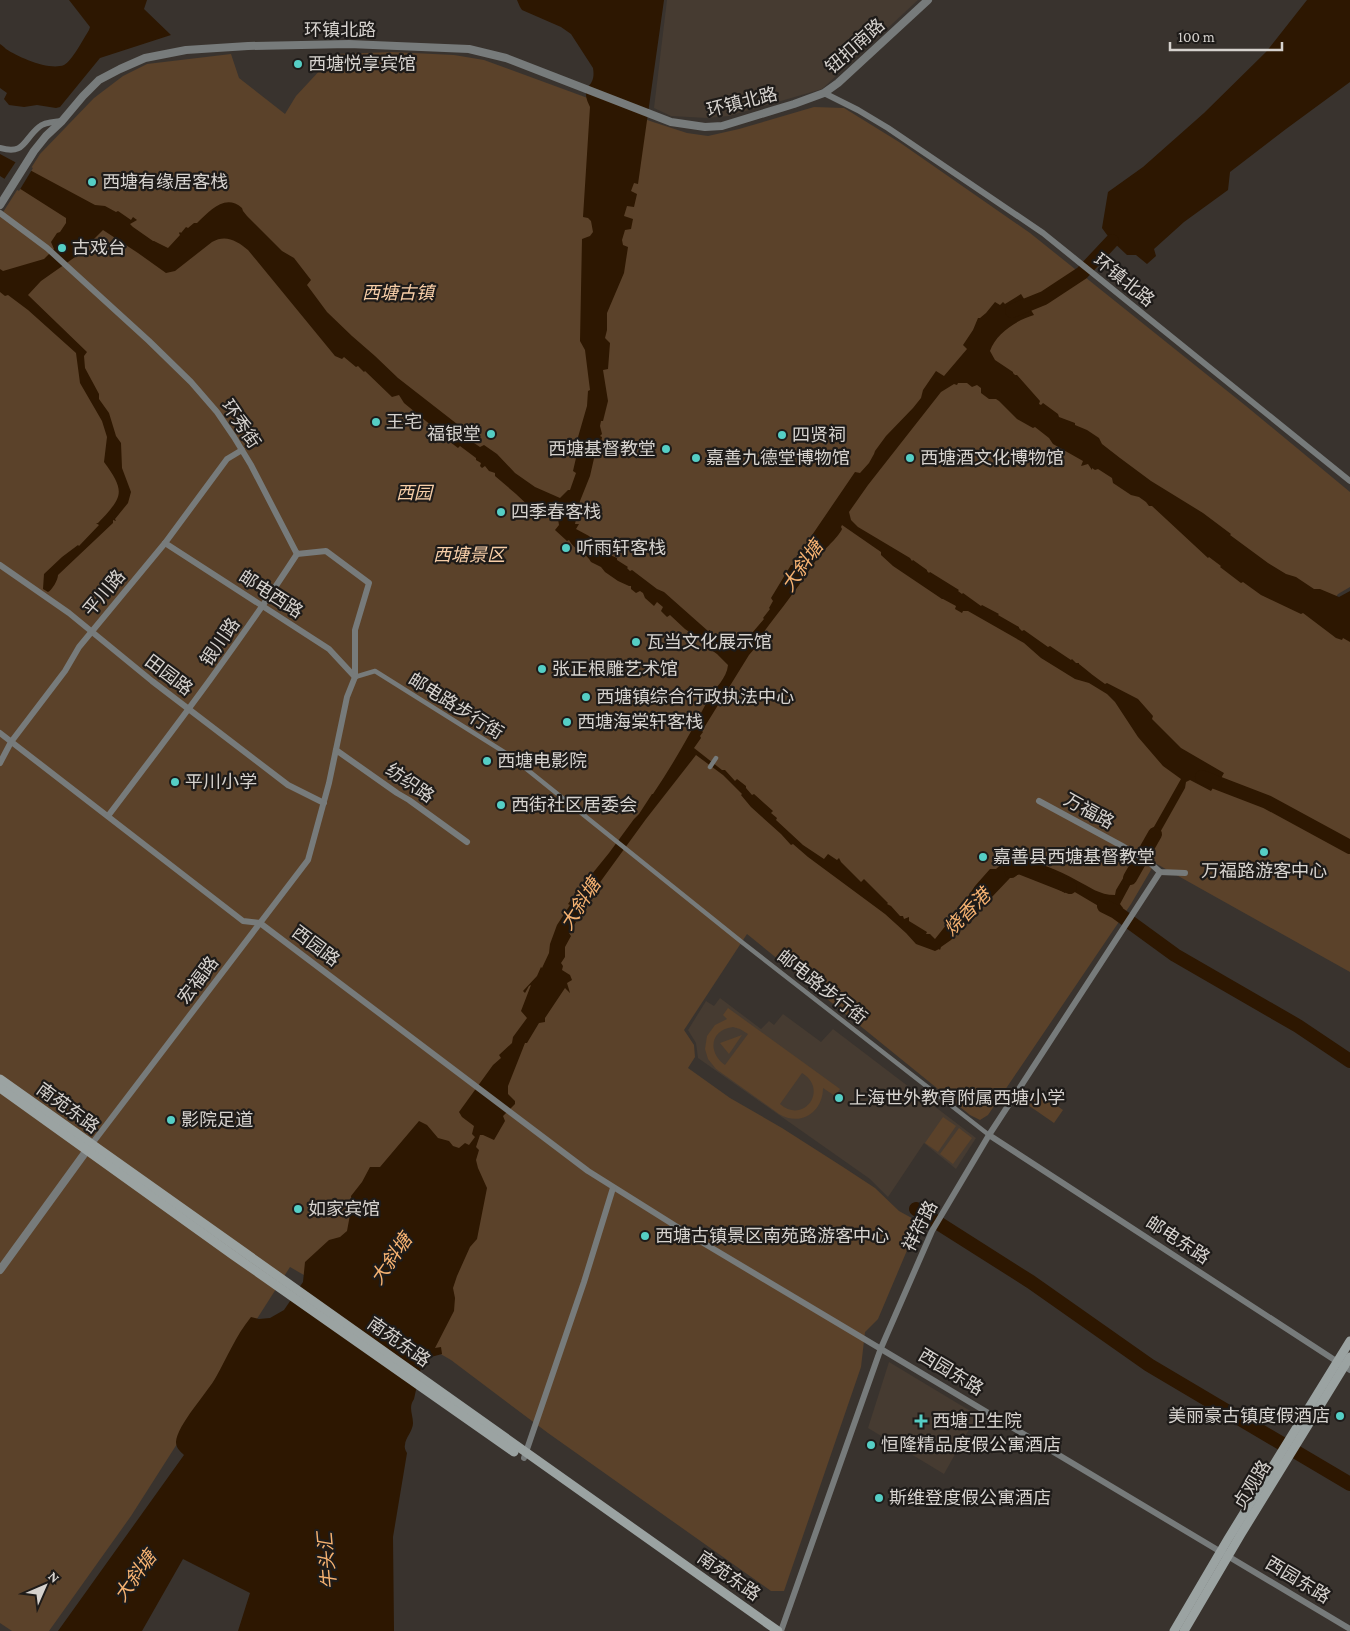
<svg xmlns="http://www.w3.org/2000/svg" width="1350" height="1631" font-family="'Crimson Pro','Noto Sans SC',serif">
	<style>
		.built { fill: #463b31 }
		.green { fill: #5b422a; fill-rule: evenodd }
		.water { fill: #2d1701 }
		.pier { fill: #39332e }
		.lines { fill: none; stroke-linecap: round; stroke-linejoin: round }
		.river { stroke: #2d1701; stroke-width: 14 }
		.pedestrian { stroke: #777b7b; stroke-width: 4.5 }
		.minor { stroke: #777b7b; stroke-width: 6 }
		.tertiary { stroke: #777b7b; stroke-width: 8 }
		.secondary { stroke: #9ba3a2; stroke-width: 9 }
		.poi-dot { fill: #55cec5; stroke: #1e1b19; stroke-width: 2 }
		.labels { text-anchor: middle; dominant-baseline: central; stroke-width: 4.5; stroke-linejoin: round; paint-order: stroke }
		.street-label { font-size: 18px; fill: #d6d2ce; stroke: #1e1b19 }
		.poi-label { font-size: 18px; fill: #d6d2ce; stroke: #1e1b19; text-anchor: start }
		.park-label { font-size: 18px; font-style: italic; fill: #f7cea8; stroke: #1e1b19 }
		.water-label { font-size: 19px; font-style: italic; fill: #f6b271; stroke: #1e1b19 }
	</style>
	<rect width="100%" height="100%" fill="#39332e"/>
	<g class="built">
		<polygon points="667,0 918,0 822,89 729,116 707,118 671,116 654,108"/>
		<polygon points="720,998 761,1029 769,1021 774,1025 783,1014 821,1042 833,1029 976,1138 956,1169 924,1143 888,1197 870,1179 698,1058 696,1043 688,1030 706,1001 714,1006"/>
		<polygon points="889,1362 977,1415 944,1474 868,1428"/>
	</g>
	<g class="green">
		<polygon points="392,52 454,55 484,60 653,122 687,133 708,136 739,129 814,107 844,108 899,142 1030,233 1246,406 1350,492 1350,587 1338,594 1322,616 1350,636 1350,972 1155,863 1131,904 988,1115 980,1120 970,1115 747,934 684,1030 694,1045 695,1057 688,1068 730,1098 782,1128 843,1167 875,1188 899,1211 919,1222 878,1319 865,1332 861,1367 784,1591 771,1591 548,1433 451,1360 290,1267 131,1516 49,1631 12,1631 0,1623 0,217 40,154 94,98 123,76 147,64 231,54 239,78 285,114 296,96 335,54"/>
		<path d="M728 1008 840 1089 835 1096 823 1088C823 1112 801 1127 779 1114L716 1069 708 1059 705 1049 707 1036 715 1025 727 1019 723 1015ZM733 1027 740 1029 748 1034 725 1065C708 1053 709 1030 733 1027ZM802 1073C829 1089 804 1125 780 1104Z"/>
		<polygon points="742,1035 729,1054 720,1043"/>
		<polygon points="1037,1092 1063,1110 1054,1123 1028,1105"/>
		<polygon points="943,1117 956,1126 938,1152 925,1143"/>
		<polygon points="959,1128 972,1138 953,1164 940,1154"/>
	</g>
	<g class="water">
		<path d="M69 0H147L144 9 171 35 100 58 60 107 56 108 37 105 24 107 9 105 4 99 7 93 0 88V44C2 45 4 47 6 49 18 57 49 71 64 65 72 61 84 38 89 30L90 27Z"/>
		<path d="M517 0H664L638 184 634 183 631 191 637 194 634 207 627 206 624 216 633 219 631 229 625 230 622 240 623 245 628 247 624 273 607 313V330L605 338 610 343 608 369 603 370 608 401 603 421H601L600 426 602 434 600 436 602 437 600 448 598 449V454H595L590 476 580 501 575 524H579L576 529 589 536 604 549 606 548V550L611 553 610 555 617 558V560L628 567 627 568 630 571 632 570 657 589 664 592 708 631 710 630V632L714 635 716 634 733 648 740 647 764 619 763 618 770 609 769 608 773 601 771 598 791 565H793L805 546 806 547 809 542 808 541 855 472 860 473 869 463 874 454 875 451 886 436 913 408 921 398 923 390 936 371 944 376 967 349 963 345 973 330 978 318H980L986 313 995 302 1000 305 1003 302 1005 304 1021 294 1034 315C1017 320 996 333 990 351L995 360 1013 372V373L1015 375H1017L1040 401 1039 404 1041 405 1043 403 1058 414 1059 417 1075 423V425L1087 430 1099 438 1102 444 1120 458 1151 481 1203 513 1231 534 1230 535 1268 563 1286 574 1296 577 1314 589H1320L1339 597 1350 591V642L1343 638 1342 640 1336 638 1303 613 1301 614 1261 595 1243 582 1241 583 1220 567 1221 566 1209 557 1208 558 1152 506H1149L1146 502 1139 497 1131 495 1113 483 1112 478 1098 469 1095 470 1092 468V470L1088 464 1081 466 1083 461 1053 444 1049 438 1035 427 1033 428 1017 419 999 401 996 399H989L981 393V388L977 385 972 387 967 383H958L957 385 954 384 941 392 868 485 849 512 851 520 858 527 910 558 912 561 913 560 927 570V571L929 573 930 572 959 590 958 591 962 594 963 593 981 606 982 605 999 614 998 615 1019 627V628L1022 631 1024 630 1048 647 1050 646 1071 660 1072 659 1076 663H1079V664C1088 671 1096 678 1105 684L1107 683 1138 699 1153 716 1152 719 1181 748 1224 773 1216 787 1214 786 1211 791 1190 780 1186 782 1185 788 1149 852 1142 848 1181 779 1163 766 1138 737 1115 702 1107 694 1089 683 1075 679 1041 658 1024 643 968 611H963L962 613 955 609 956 606 943 599H942L893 566 881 555V552L842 525 841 527 842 529C840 535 825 549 820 555 810 568 801 583 791 596 780 611 769 624 759 639L761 641 749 655 702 731 703 732 700 736 701 738 694 748 722 770H725L735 781 737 779 746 786V788L752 795 754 794 773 811 771 813 777 818 776 820 803 845 824 859 828 854 837 860 839 858 841 862 861 882 864 879 888 903 887 904 891 906 900 916H903L904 919 909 917V921L927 932 926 934H930L935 939 963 904 975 886 990 869H996L1009 858C1032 859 1056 869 1076 880 1090 887 1099 895 1115 895L1116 890 1134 860 1141 865 1120 904 1123 908 1117 917 1068 888 1065 893 1050 885 1053 878 1035 870H1030L1010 878 951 940 941 947 940 950 939 949 935 951 916 944 906 933 885 914 808 857 793 844 791 845 781 834 751 807 741 795 742 794 723 775 696 755 646 819 590 896 575 921 576 922 569 933 571 936 565 947V957L561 963 563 966 562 970 570 975 572 980 567 983 570 993 565 988 545 1018V1022L539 1023 527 1043H525L508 1086V1094L515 1101V1104L503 1116 505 1121 494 1140 483 1135H480L476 1147 479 1150 476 1160 478 1168 487 1188 477 1239 470 1247 457 1276 453 1288 455 1298 454 1311 435 1348 441 1347 442 1354 427 1358 422 1363 414 1399C408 1408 413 1414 413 1423 413 1431 405 1438 405 1445 404 1448 406 1451 407 1453L393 1537 394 1631H238L250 1593 183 1559 142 1631H58L184 1455C180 1451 176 1448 176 1442 177 1425 208 1392 216 1377 228 1356 235 1337 251 1317L259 1319 270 1318 284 1310 303 1282 305 1262 329 1240 340 1237 347 1231 352 1204 351 1196 362 1182 370 1167H380L419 1121 427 1125 438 1138 449 1141 453 1146 459 1148 465 1143 469 1145 475 1137 472 1134 474 1126 462 1117 459 1112 493 1065 501 1058 499 1055 512 1043 513 1037 527 1018 521 1011 531 985 529 986 525 993 523 991 537 976 541 967 542 968 549 953 550 944 557 925 570 905 568 904 576 893 575 892 579 890 609 853 634 819 639 814 652 794H653C674 763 691 732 709 698 715 688 727 678 728 665L717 654 707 647 708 645 685 629 670 615 667 617 661 611 663 607 657 602 654 606 645 598 643 593 640 591 636 593 631 589V586H629L618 581 605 572 601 567 591 562C587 553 574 550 569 540L567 541 555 530 559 525 558 519H553L554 514 549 517H544L538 511H534L516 494 495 476V473L489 471 485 466 482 468 480 466 481 463 476 460V458L460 446 458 448 438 433V431L404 403 399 395 392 397 365 371 364 372 358 366 356 367 344 357 342 359 335 356 248 250C237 241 226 234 212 242L175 271 166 273 138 253 103 230 78 255 41 281 28 295 87 352 84 356 85 368 99 394V399L109 413 116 436 121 443 122 468 131 492 128 503 115 519 116 521 113 520V523L58 575C58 580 52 590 48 592L43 589 44 574 62 557 78 545 79 546 99 525 96 523H98C123 497 126 492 104 462L107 437 102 421 80 383 76 353 28 310 8 295 5 296 0 292V269L3 271 44 259 54 249 51 242 57 233 60 232 66 223V218L0 176V154L95 205 105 206 116 212 118 211 131 220 133 217 137 220 130 224 133 227 153 241H154L168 248 180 235 179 233 180 232 181 233 186 227 188 228 194 223H197C210 211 225 193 242 208L243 211 247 216 282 251 294 258 311 280 307 285 327 312 352 336 375 356 398 378 475 438 474 443 480 447 484 445 497 454 515 473 535 487 560 498 568 490H570L576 473 573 471 576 458 574 451 587 406 588 391 590 390 585 350 580 341 582 239 590 236 593 232 591 221 588 218 583 217 590 107C588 103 586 98 586 95 585 84 596 86 593 68L571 34 561 27 522 10 520 7Z"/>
		<polygon points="1307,0 1350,0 1350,82 1286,129 1230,172 1228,190 1184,222 1154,249 1156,256 1147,264 1136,255 1127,255 1110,239 1102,228 1108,192 1143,167 1204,113 1266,52"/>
	</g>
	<polygon class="pier" points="17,160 33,168 19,191 3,181"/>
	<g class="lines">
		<g class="river">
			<polyline points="1012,311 1044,298 1082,273 1112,241"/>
			<polyline points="1202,777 1267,802 1350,847"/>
			<polyline points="1011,871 1017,866 1070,887"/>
			<polyline points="1130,878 1155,834"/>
			<polyline points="1104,906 1116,912 1175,955 1298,1026 1350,1061"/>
			<polyline points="916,1209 1031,1282 1149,1365 1350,1484"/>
		</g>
		<g class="pedestrian">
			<polyline points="355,677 375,671 509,755 743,943 989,1135"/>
			<polyline points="710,767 716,758"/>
		</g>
		<g class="minor">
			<polyline points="824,93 858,110 888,128 1043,233 1350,481"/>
			<path d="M0 148C25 155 23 140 39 127 44 122 55 122 62 121"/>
			<polyline points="0,213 47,248 149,341 191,382 217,412 234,437 251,465 297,554 326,551 369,583 355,630 355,677 347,697 329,783 308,860 91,1145"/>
			<polyline points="165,543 329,649 355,677"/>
			<polyline points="0,565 69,613 152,681 288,785 324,803"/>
			<polyline points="0,733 243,921 260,923 588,1171 690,1235 1350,1629"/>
			<polyline points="336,750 397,793 409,800 467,842"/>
			<polyline points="0,763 11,742 65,671 79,647 165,543 227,459 242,450"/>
			<polyline points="1039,801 1124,847 1149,862 1160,872 1185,873"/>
			<path d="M108 816C173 730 238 645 297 554"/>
			<polyline points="989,1135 1350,1370"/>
			<polyline points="524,1458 584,1282 613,1188"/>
			<polyline points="781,1631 881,1348 932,1231 989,1135 1160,872"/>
		</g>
		<g class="tertiary">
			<polyline points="0,205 34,151 46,136 62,121 83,96 99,80 120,69 145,58 186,50 248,46 349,44 469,49 506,58 671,122 705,127 722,126 794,104 824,93 838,83 928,0"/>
			<polyline points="0,1270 90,1146"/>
		</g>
		<g class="secondary">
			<polyline points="0,1079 778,1631"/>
			<polyline points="0,1088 233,1255 514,1452"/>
			<polyline points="1174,1631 1228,1539 1350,1341"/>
			<polyline points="1184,1631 1241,1534 1350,1357"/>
		</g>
	</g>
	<g class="poi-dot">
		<circle cx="298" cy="64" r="5"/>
		<circle cx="92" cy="182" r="5"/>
		<circle cx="62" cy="248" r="5"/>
		<circle cx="376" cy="422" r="5"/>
		<circle cx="491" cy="434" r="5"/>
		<circle cx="782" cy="435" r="5"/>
		<circle cx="666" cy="449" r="5"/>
		<circle cx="696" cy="458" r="5"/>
		<circle cx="910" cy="458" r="5"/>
		<circle cx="501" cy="512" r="5"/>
		<circle cx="566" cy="548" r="5"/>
		<circle cx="636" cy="642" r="5"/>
		<circle cx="542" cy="669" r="5"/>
		<circle cx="586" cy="697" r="5"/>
		<circle cx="567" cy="722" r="5"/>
		<circle cx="487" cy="761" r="5"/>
		<circle cx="175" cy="782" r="5"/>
		<circle cx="501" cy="805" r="5"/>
		<circle cx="1264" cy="852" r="5"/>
		<circle cx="983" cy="857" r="5"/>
		<circle cx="839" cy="1098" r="5"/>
		<circle cx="171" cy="1120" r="5"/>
		<circle cx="298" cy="1209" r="5"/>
		<circle cx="645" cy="1236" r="5"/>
		<circle cx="1340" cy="1416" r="5"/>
		<path d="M918.5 1413.5h5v5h5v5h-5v5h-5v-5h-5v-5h5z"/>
		<circle cx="871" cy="1445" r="5"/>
		<circle cx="879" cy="1498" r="5"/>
	</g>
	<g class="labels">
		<g class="street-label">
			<text x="340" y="30">环镇北路</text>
			<text transform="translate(855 46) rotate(-42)">钮扣南路</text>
			<text transform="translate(742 102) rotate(-14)">环镇北路</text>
			<text transform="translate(1124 280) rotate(39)">环镇北路</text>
			<text transform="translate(241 424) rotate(56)">环秀街</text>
			<text transform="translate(104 593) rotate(-50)">平川路</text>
			<text transform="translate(271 594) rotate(33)">邮电西路</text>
			<text transform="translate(220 642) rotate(-55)">银川路</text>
			<text transform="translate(169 675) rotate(37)">田园路</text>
			<text transform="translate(456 706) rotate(32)">邮电路步行街</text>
			<text transform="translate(410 783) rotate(35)">纺织路</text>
			<text transform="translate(1089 811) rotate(29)">万福路</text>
			<text transform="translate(316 946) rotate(37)">西园路</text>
			<text transform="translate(198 980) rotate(-53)">宏福路</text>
			<text transform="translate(822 987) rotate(38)">邮电路步行街</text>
			<text transform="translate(68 1108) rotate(36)">南苑东路</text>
			<text transform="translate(920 1226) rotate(-63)">祥符路</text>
			<text transform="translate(1178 1240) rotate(33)">邮电东路</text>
			<text transform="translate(399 1342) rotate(35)">南苑东路</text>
			<text transform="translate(951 1372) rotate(31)">西园东路</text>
			<text transform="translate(1252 1485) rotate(-58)">贞观路</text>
			<text transform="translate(729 1576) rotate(35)">南苑东路</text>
			<text transform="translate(1298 1580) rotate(31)">西园东路</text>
		</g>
		<g class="poi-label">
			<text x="308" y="64">西塘悦享宾馆</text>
			<text x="102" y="182">西塘有缘居客栈</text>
			<text x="72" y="248">古戏台</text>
			<text x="386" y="422">王宅</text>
			<text x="481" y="434" text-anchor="end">福银堂</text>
			<text x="792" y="435">四贤祠</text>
			<text x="656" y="449" text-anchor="end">西塘基督教堂</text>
			<text x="706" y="458">嘉善九德堂博物馆</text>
			<text x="920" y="458">西塘酒文化博物馆</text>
			<text x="511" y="512">四季春客栈</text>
			<text x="576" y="548">听雨轩客栈</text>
			<text x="646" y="642">瓦当文化展示馆</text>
			<text x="552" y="669">张正根雕艺术馆</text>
			<text x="596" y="697">西塘镇综合行政执法中心</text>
			<text x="577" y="722">西塘海棠轩客栈</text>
			<text x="497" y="761">西塘电影院</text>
			<text x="185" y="782">平川小学</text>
			<text x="511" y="805">西街社区居委会</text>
			<text x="993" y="857">嘉善县西塘基督教堂</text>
			<text x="1264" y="871" text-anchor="middle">万福路游客中心</text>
			<text x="849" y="1098">上海世外教育附属西塘小学</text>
			<text x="181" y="1120">影院足道</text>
			<text x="308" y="1209">如家宾馆</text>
			<text x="655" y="1236">西塘古镇景区南苑路游客中心</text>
			<text x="1330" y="1416" text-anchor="end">美丽豪古镇度假酒店</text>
			<text x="932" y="1421">西塘卫生院</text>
			<text x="881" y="1445">恒隆精品度假公寓酒店</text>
			<text x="889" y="1498">斯维登度假公寓酒店</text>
		</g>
		<g class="park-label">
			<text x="398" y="293">西塘古镇</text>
			<text x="414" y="493">西园</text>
			<text x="469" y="555">西塘景区</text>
		</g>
		<g class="water-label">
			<text transform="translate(802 566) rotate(-55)">大斜塘</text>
			<text transform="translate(580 904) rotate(-57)">大斜塘</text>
			<text transform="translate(967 912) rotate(-45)">烧香港</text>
			<text transform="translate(391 1259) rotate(-55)">大斜塘</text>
			<text transform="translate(327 1561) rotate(-95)">牛头汇</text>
			<text transform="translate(135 1576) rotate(-54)">大斜塘</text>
		</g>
	</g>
	<g transform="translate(45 1586) rotate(45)" stroke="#1e1b19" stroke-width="4" paint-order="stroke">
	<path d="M0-4L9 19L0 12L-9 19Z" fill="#d6d2ce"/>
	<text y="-8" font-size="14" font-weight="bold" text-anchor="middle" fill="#d6d2ce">N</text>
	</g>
	<path d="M1170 42v8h112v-8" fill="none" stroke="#d6d2ce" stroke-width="2.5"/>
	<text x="1178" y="42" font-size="15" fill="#d6d2ce" stroke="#1e1b19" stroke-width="4" paint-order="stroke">100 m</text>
</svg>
